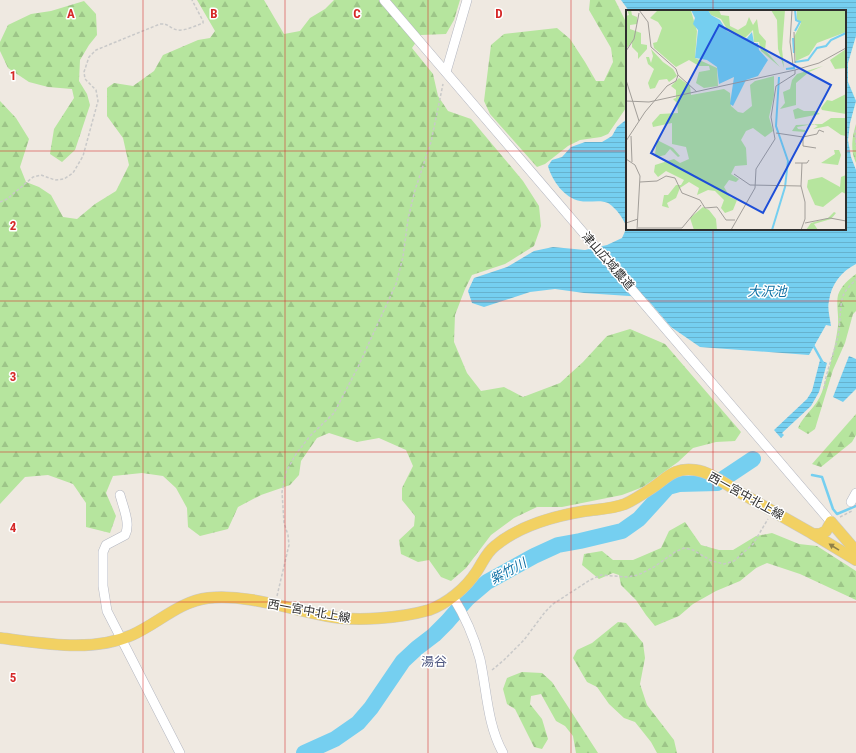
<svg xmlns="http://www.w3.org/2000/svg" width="856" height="753" font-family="'Roboto Condensed','Noto Sans JP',sans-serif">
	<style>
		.forest { fill: url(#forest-firs) }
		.water { fill: url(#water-rules) }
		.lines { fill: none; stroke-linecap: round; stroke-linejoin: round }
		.stream { stroke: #75cff0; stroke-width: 2.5 }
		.river { stroke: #75cff0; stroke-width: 16 }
		.minor-casing { stroke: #b4b7c1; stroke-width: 10 }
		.major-casing { stroke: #c9c9c9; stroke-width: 12 }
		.path { stroke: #c9c9c9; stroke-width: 1.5; stroke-dasharray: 3 2; stroke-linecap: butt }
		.minor { stroke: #fff; stroke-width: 9 }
		.major { stroke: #f2d163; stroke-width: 11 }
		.oneway { fill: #908048 }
		.grid { fill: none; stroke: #d62828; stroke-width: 1; stroke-opacity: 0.55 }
		.labels { text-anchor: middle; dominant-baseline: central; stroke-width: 3; stroke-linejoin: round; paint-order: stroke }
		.street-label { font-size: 12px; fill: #2e2e2e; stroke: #fff }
		.water-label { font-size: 13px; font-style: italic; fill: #0d6fa3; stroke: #fff }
		.neighbourhood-label { font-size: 13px; fill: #4d5680; stroke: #fff }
		.inset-river { fill: none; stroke: #75cff0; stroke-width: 2 }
		.inset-road { fill: none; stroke: #a29e99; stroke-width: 1 }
		.view { fill: #1d4ed8; fill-opacity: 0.15; stroke: #1d4ed8; stroke-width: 2 }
		.inset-edge { fill: none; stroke: #2e2e2e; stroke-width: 2 }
		.grid-label { font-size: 13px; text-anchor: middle; font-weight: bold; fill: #d62828; stroke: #fff; stroke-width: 3; stroke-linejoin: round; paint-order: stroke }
	</style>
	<defs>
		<pattern id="forest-firs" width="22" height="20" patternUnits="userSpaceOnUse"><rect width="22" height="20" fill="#b6e59e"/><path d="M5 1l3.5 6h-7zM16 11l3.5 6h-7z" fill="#9dc588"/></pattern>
		<pattern id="water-rules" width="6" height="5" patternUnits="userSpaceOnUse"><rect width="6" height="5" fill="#75cff0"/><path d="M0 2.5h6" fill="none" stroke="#66b2ce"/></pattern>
	</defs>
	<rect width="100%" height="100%" fill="#efe9e1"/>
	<g class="forest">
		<polygon points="197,0 264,0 284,34 300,31 310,18 325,9 334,0 460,0 454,20 446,34 421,35 412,48 433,74 438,96 448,111 471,119 523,181 539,206 541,226 534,246 505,264 472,275 465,289 455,315 454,342 467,373 481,391 504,387 523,397 560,383 583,362 607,336 630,329 665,344 741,432 735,441 716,442 693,448 678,462 643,487 622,495 562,507 537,507 514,518 491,535 466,568 451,581 441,577 429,560 418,562 401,554 399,540 414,526 415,516 402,500 402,488 413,466 406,450 379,438 357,442 329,433 317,438 301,461 299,475 290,485 261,495 238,507 228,529 200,536 188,527 187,508 176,488 163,476 142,473 113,476 106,493 116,516 110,533 86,527 86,503 73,484 48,475 25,477 0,504 0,101 16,118 29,139 20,167 26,182 39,187 51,195 63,217 77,219 95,204 116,191 129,165 123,138 107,116 107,88 114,83 133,86 154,71 163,55 198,40 210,38 215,31"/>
		<polygon points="590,0 615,0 627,24 626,108 608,134 601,137 580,140 568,146 545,164 537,167 490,114 484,101 491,45 504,34 557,28 570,39 585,62 596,81 604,81 613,62 611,48 589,10"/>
		<polygon points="84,1 96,14 97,35 89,45 80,60 79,81 87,94 90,105 75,150 62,162 50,154 54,129 74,98 72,89 48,87 29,82 8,68 0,51 0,42 8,25 31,14 51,11"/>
		<path d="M856 124V163C850 150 852 137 856 124Z"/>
		<path d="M856 274V311L853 314 845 343 833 370 815 429 808 434 798 428C804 414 816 408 822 392 829 371 835 348 838 326 839 316 836 304 838 295 841 286 849 279 856 274Z"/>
		<polygon points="856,414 856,435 852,442 821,467 812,464"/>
		<polygon points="685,522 701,545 719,550 733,550 756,536 772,533 799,544 817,546 856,571 856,600 800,574 767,563 756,568 740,581 716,591 693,604 679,616 655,626 646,615 636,600 621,585 619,575 613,573 599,579 582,565 584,554 602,551 613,560 633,560 661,548 669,531"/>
		<polygon points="618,622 626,623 643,643 645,658 640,684 647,705 674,740 677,753 657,753 651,742 635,722 624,718 609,704 597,687 587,682 573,658 577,650 592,643"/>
		<polygon points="522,672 542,673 552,682 598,753 576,753 573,736 565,726 556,721 541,694 531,696 530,704 542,719 548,739 542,749 534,747 515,709 507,704 503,689 507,678"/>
	</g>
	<g class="water">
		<path d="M621 0H856V36L848 63V82L856 101 850 123 848 140 851 157 856 170V264C842 271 831 284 829 301 827 308 830 318 831 326L826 325 809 355 700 347 671 327 647 299 644 297 584 293 555 289 530 292 484 307 472 303 468 291 474 278 507 267 534 251 553 247 585 250 607 245 622 238 627 227C622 217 617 209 608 203 600 199 589 203 580 201 564 198 552 180 548 166L552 160 562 157 571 147 585 142H602L612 136 617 127 627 119V229H845V11H629Z"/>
		<polygon points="849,356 856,359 856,389 843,402 833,397"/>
		<polygon points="820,360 827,363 819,392 811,406 782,433 784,435 781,438 774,430 807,399 812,391"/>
	</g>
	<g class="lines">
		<g class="stream">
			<polyline points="813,345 823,363"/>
			<polyline points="812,475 822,477 833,509 837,514 856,506"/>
		</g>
		<polyline class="river" points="304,753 335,739 358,723 371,708 403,661 417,648 434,635 447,622 467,599 487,582 534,556 558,545 580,541 622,531 639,519 668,487 679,484 717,483 753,459"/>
		<defs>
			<g id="minor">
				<polyline points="384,0 831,522"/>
				<polyline points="446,72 467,0"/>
				<path d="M120 495C123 507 131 524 125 535L106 545 103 552V586L107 611 180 753"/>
				<polyline points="851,502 856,493"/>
				<path d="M453 597C465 616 474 637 480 659 487 691 487 724 503 753"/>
			</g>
			<g id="major">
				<polyline points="831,522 856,551"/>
				<polyline points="813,534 856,560"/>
				<path d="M0 638C42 643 92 653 132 635 157 624 180 601 208 598 248 594 289 609 327 616 356 622 401 618 429 610 448 603 466 588 477 571 483 562 486 553 495 546 520 525 554 516 585 511 599 509 612 509 625 504 634 500 643 494 652 488 667 478 674 467 695 470 711 472 725 484 739 492 764 506 788 520 813 534H820L826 531 831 522"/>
			</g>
		</defs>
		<use href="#minor" class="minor-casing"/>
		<use href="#major" class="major-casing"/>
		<g class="path">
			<polyline points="856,130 855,132 856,146"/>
			<path d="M0 202 7 199 33 177 41 175 55 180 64 179 73 173 83 156 98 101 96 90 85 79 84 72 89 57 96 50 160 24C169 23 170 29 178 30 185 31 195 26 203 23V21L192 0"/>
			<path d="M824 389C826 371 834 354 838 336 841 322 839 309 843 296 845 290 852 284 856 279"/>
			<polyline points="840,517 852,511"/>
			<polyline points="277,596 289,545 288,535 284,523 282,492 286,472 296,454 310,436 334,413 358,367 396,284 403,257 408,219 415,190 431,142 443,84"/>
			<polyline points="492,670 504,660 524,640 545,612 553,604 590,580 601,575 627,577 638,575 654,567 675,552 684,548 693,550 712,561 724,564 734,561 753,544 768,519"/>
		</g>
		<use href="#minor" class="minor"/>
		<use href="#major" class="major"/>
	</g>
	<defs><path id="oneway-solid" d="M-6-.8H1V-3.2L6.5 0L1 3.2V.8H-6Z"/></defs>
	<use class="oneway" href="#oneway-solid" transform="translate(834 547) rotate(-148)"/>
	<path class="grid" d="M143 0V753M285 0V753M428 0V753M571 0V753M713 0V11M0 151H627M845 151H856M713 229V753M0 301H856M0 452H856M0 602H856"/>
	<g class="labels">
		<g class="street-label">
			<text transform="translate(608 261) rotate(49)">津山広域農道</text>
			<text transform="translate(746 496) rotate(29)">西一宮中北上線</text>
			<text transform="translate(309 611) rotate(10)">西一宮中北上線</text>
		</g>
		<g class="water-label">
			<text x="767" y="291">大沢池</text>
			<text transform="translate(508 571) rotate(-28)">紫竹川</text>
		</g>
		<g class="neighbourhood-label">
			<text x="434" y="661">湯谷</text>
		</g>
	</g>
	<g transform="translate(626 10)">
		<rect width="220" height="220" fill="#efe9e1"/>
		<path d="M1 0H5L6 5 11 7V14L4 15V19L15 23V34L21 35V39L12 49V43L6 37V32L0 39V6L3 5ZM32 0 65 1 71 21 69 48 91 58 92 76 78 78 70 73 73 62 84 60 83 56H73L63 50 50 57 28 38 27 33 31 32 36 18 32 12 24 8ZM82 0H93L95 5 103 6 104 16 112 20 120 15 123 7 127 15 131 9 133 23 140 31 139 40 154 57 135 41 133 32H128L127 20 119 28 113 26 101 19 95 9 85 5ZM145 0H159L156 39 158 58 152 39 151 10ZM171 0H220V22L191 33 183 45 170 51 168 27 175 13 171 9ZM25 39 37 52 47 59 51 66 43 72 41 69 33 70 29 78 24 79 22 73 28 59 22 54 20 47H23L25 53 27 46ZM220 39V58L209 59 204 50ZM197 56 183 62 170 73V95L154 99 159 93 157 82 164 79 166 70 171 64ZM148 66V85L143 107 147 121 139 127 127 118 120 121 115 130 120 138 121 155 109 156 105 164 113 169 110 172 103 170 98 177 104 187 111 190 107 200 99 203 95 198 98 190 89 181 82 180 71 185 73 178 63 172 54 178 50 188 41 193 43 198 36 196 38 185H42L50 175H55L58 170 40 161 32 167 28 162 29 155 48 149 54 153 63 149 60 137 46 134V113L27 117 26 113 34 104 52 103 51 93 47 89 50 88V80L45 76 53 68 64 76 65 85 98 79 104 83 105 96 112 102 117 103 126 96 124 75 129 71ZM220 84V104L196 100 195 98 201 90 206 91ZM172 98 178 101H189L194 104 169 109 167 100ZM205 108H220V126L215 125 202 116 187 119 192 116 187 114 171 117 172 119 179 120V122L166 121 170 115 196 114ZM31 130 47 138 54 146 52 147 44 139 39 145 31 147 29 144ZM208 140H213L215 145 212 155 195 153 209 144ZM220 165V184L216 182 197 197 189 195 181 177 182 170 196 167 214 177 215 167ZM77 197 83 200 90 209 91 220H68L64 208ZM208 202 210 203 205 209 188 214 192 220H180L185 213 202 208Z" fill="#b6e59e"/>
		<path d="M65 0H82L85 5 94 10 101 21 116 28H121L126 22 128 33H132L133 40 142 50 132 66 120 70 107 96 104 94 108 67 93 74 91 57 81 50 69 48 72 20 67 14 69 8Z" fill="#75cff0"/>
		<path class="inset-river" d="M169 21 174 12 170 10 169 0M167 28 168 43M169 52 182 50 191 38 200 36 205 30 220 23M160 59 168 58V54M146 220 159 177 162 151 150 116 153 67"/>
		<path class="inset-road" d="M166 0 164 32 167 55M168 22 169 53M0 41 8 29 13 3M52 65 71 82M0 70 13 111M0 91 23 92 169 60M150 123 177 127 191 124 193 120 198 122M5 126 6 152M177 127V136L190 138M0 131 19 102 41 76 50 71 52 65 50 59 25 37 22 12 13 0M0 149 9 155 14 166 11 220M169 153H181L183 150M108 164 124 175 175 176M14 172 31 171 40 166 49 168 56 183 74 190 79 198 91 197 100 210H109M0 213 12 209M179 213 204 208 220 211M12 218H56L75 195M105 220 129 178 130 159 149 129 145 107 150 76 169 64V60L193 53 220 38M175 220 179 209V192L175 176 176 153"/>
		<path class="view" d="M93 15 205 75 137 203 25 143Z"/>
		<rect width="220" height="220" class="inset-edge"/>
	</g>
	<g class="grid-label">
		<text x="71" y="18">A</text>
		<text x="214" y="18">B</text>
		<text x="357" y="18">C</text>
		<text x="499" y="18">D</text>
		<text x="13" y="80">1</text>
		<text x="13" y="230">2</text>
		<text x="13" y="381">3</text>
		<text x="13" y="532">4</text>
		<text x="13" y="682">5</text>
	</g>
</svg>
